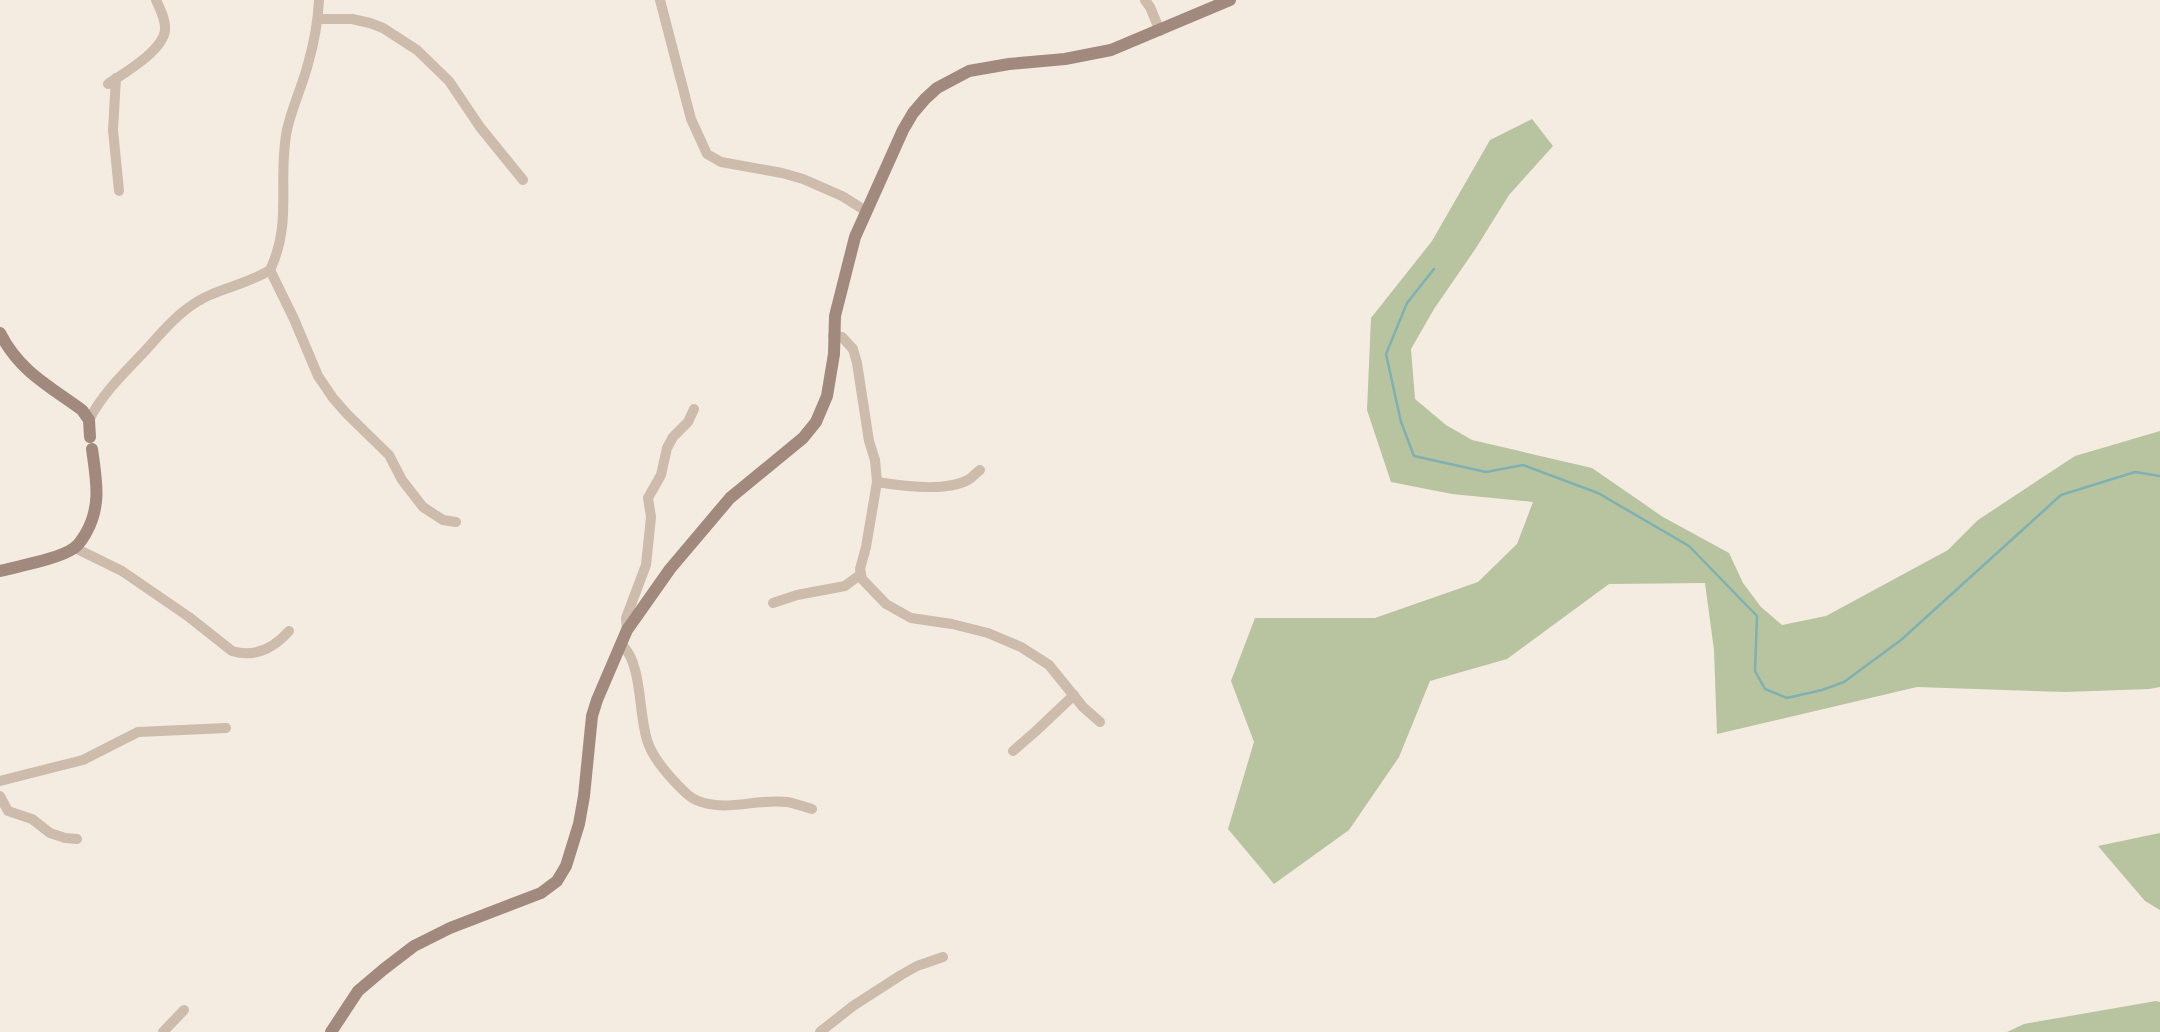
<svg xmlns="http://www.w3.org/2000/svg" width="2160" height="1032" font-family="'Work Sans',sans-serif">
	<style>
		.green { fill: #b8c4a0 }
		.lines { fill: none; stroke-linecap: round; stroke-linejoin: round }
		.stream { stroke: #7fb0b2; stroke-width: 2.5 }
		.street { stroke: #cdbbac; stroke-width: 10 }
		.secondary { stroke: #a18a7d; stroke-width: 12 }
	</style>
	<rect width="100%" height="100%" fill="#f4ebe1"/>
	<g class="green">
		<polygon points="1532,119 1553,146 1509,195 1476,248 1434,309 1411,349 1415,399 1446,425 1472,440 1592,468 1663,517 1729,553 1743,583 1761,607 1782,625 1826,616 1948,550 1978,520 2075,456 2160,431 2160,687 2149,689 2065,692 1917,687 1717,734 1714,650 1705,583 1609,584 1507,659 1430,681 1399,757 1349,830 1274,884 1228,829 1254,742 1231,681 1255,618 1375,618 1478,582 1517,544 1533,502 1452,494 1391,482 1367,410 1371,318 1432,241 1490,140"/>
		<polygon points="2160,833 2160,910 2145,901 2098,846"/>
		<polygon points="2156,1001 2160,1002 2160,1032 2007,1032 2024,1024"/>
	</g>
	<g class="lines">
		<polyline class="stream" points="1434,269 1407,303 1386,354 1401,422 1414,456 1486,472 1523,465 1598,493 1689,546 1757,616 1755,671 1765,689 1787,698 1822,690 1844,682 1901,640 2061,495 2135,472 2160,476"/>
		<g class="street">
			<polyline points="660,0 691,119 707,154 721,162 782,173 803,179 842,196 866,211"/>
			<polyline points="1145,0 1150,7 1160,31"/>
			<polyline points="318,19 352,19 370,23 383,28 417,50 449,81 480,127 523,180"/>
			<polyline points="116,78 113,130 119,191"/>
			<path d="M108 84C124 73 163 51 165 30 166 20 160 9 156 0"/>
			<polyline points="270,270 294,319 318,376 333,398 347,414 389,455 402,480 423,507 443,520 456,522"/>
			<polyline points="833,336 842,337 853,349 857,363 869,441 875,460 877,482 866,547 860,569 862,579 886,604 911,618 952,624 988,633 1021,647 1049,665 1083,707 1100,722"/>
			<path d="M89 420C102 394 124 373 144 352 164 330 182 307 210 295 230 286 251 282 270 270 293 222 277 179 287 130 292 107 302 87 308 64 314 43 318 22 319 0"/>
			<path d="M877 482C901 486 946 492 968 480 972 478 976 473 980 470"/>
			<path d="M75 548 122 571 189 617 232 651C255 658 274 648 289 631"/>
			<polyline points="773,603 797,595 845,586 861,574"/>
			<polyline points="627,630 626,618 646,565 651,517 648,498 661,475 667,448 673,437 688,422 694,409"/>
			<path d="M622 645C643 664 638 716 648 743 653 757 663 769 673 780 680 787 687 796 696 800 725 813 757 798 787 802 795 803 804 807 812 809"/>
			<polyline points="1013,751 1036,731 1074,695"/>
			<polyline points="0,781 83,760 138,732 226,728"/>
			<polyline points="0,796 8,811 32,819 50,833 65,838 77,839"/>
			<polyline points="163,1032 184,1010"/>
			<polyline points="820,1032 853,1006 901,975 917,966 943,957"/>
		</g>
		<g class="secondary">
			<path d="M0 333C19 371 49 386 82 410L89 420 90 437"/>
			<path d="M0 571C19 566 59 559 74 548 79 545 83 538 86 533 102 505 96 479 92 449"/>
			<polyline points="331,1032 358,991 384,969 414,946 450,928 541,893 557,881 566,866 579,824 584,796 592,716 597,700 627,630 670,569 730,498 803,438 816,422 827,396 834,354 835,316 855,237 903,130 913,113 925,99 937,88 969,71 1009,64 1065,59 1111,50 1230,0"/>
		</g>
	</g>
</svg>
